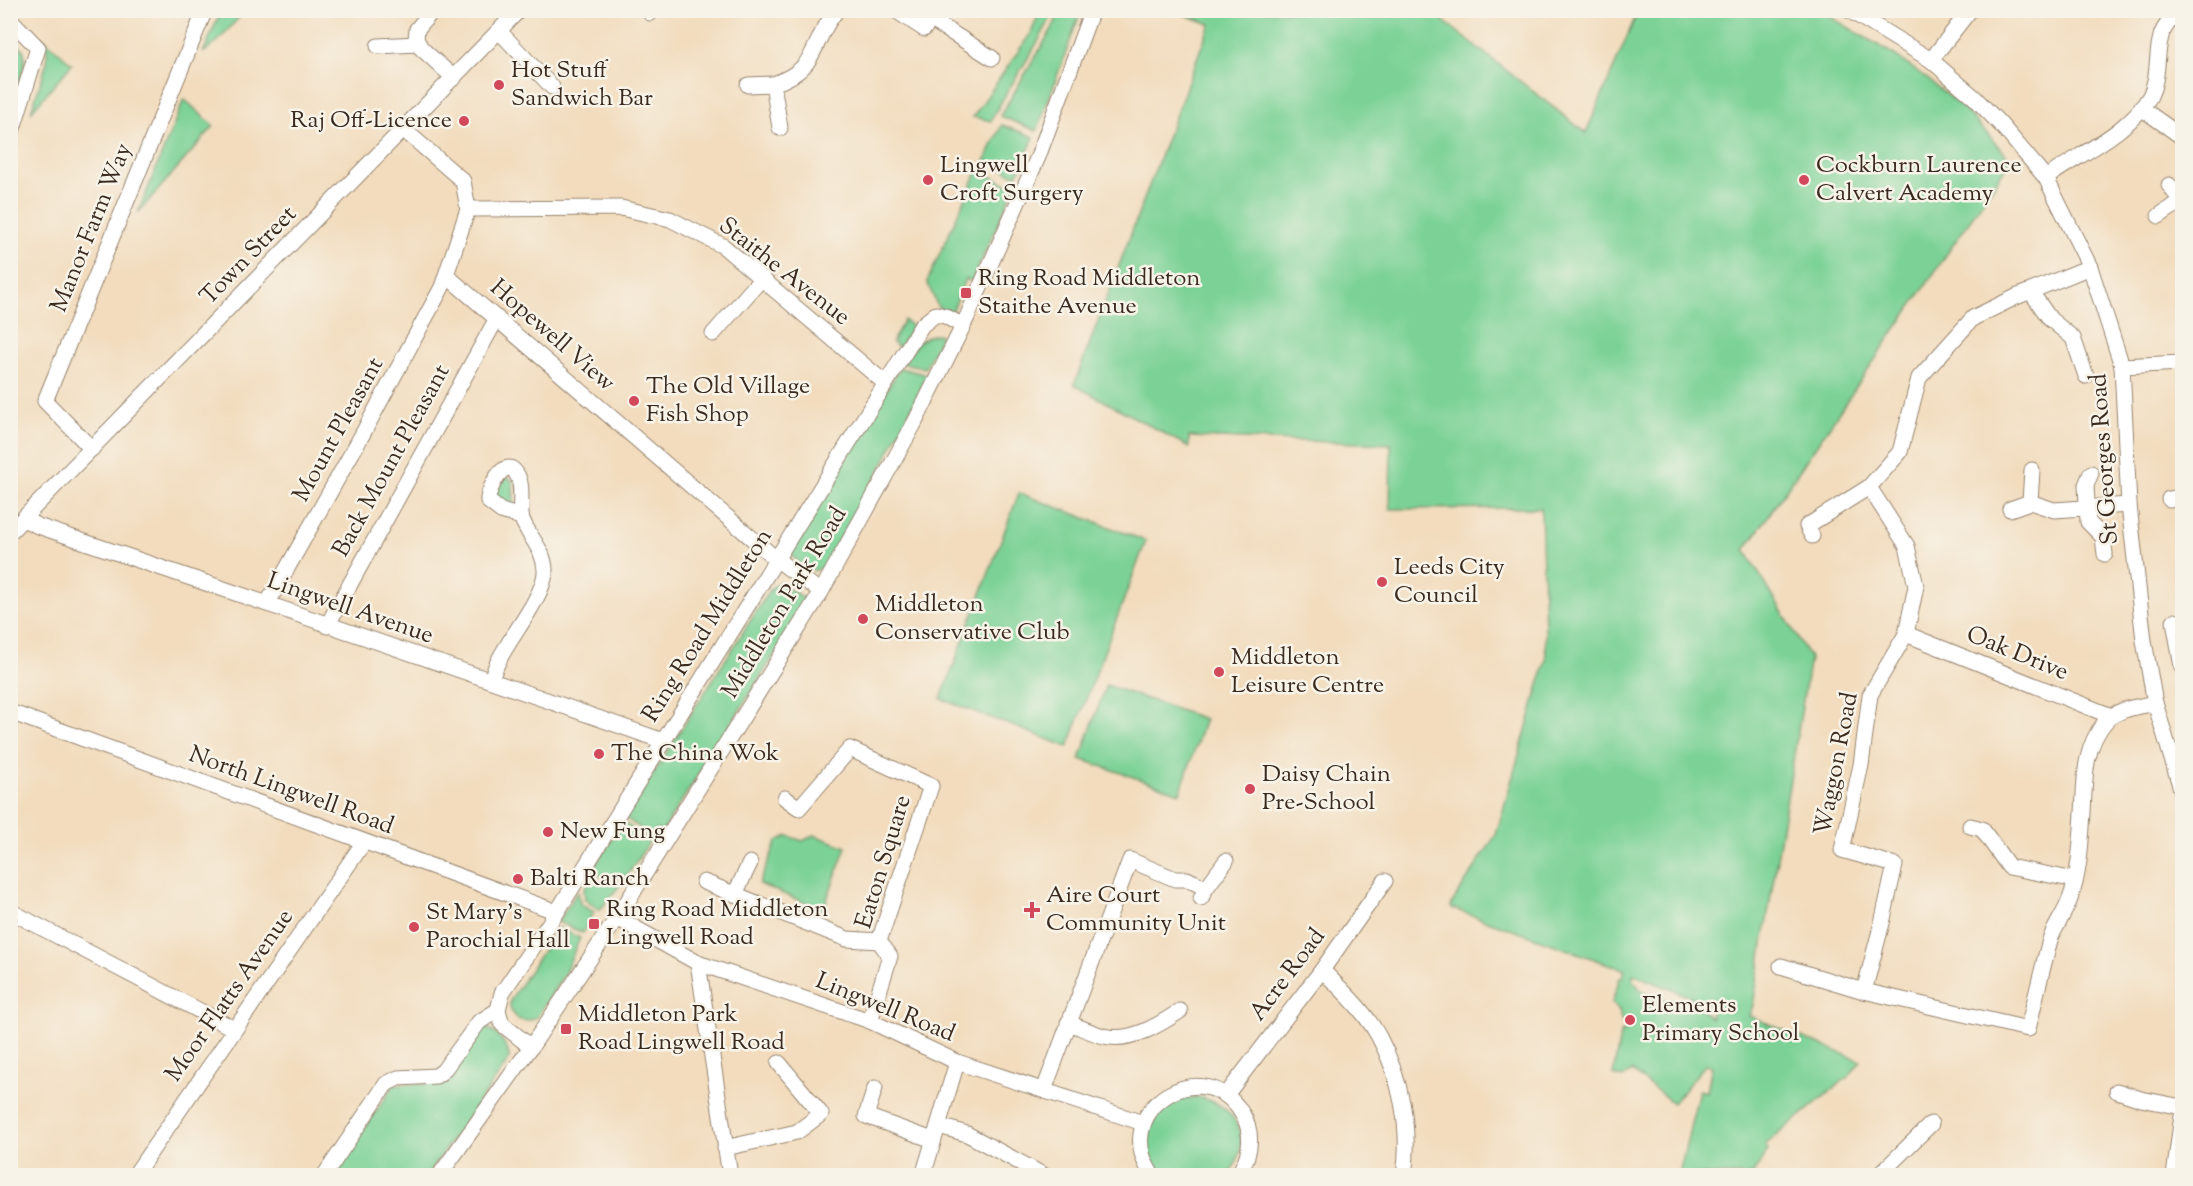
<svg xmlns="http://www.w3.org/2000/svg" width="2193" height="1186" font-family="'Sorts Mill Goudy',serif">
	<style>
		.green { fill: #7bd296; stroke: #5b7e5a; stroke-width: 1.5; fill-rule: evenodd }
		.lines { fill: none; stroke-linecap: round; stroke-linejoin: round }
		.minor-casing { stroke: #96836e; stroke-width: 17 }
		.minor { stroke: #fff; stroke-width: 15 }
		.poi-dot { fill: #d1495b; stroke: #f7f3e8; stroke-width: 2 }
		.labels { text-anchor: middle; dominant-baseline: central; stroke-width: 5; stroke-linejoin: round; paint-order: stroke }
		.poi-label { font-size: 24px; fill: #3b2a1e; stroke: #f7f3e8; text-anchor: start }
		.street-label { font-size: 24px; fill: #3b2a1e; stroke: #f7f3e8 }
	</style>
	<rect width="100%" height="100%" fill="#f7f3e8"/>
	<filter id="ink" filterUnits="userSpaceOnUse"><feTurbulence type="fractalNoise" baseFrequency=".0167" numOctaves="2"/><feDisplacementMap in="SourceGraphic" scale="12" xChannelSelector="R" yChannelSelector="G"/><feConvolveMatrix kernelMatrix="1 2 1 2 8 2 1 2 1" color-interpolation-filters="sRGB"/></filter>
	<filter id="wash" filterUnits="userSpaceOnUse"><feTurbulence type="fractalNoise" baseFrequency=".008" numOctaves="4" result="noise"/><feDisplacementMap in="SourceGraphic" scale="24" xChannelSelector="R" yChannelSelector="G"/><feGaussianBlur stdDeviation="1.35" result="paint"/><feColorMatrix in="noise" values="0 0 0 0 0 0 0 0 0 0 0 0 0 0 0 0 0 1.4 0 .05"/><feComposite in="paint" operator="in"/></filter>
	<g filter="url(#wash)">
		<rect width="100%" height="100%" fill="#f2dcbd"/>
		<g class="green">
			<polygon points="221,11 242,11 244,12 217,42 203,53"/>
			<path d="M1040 11H1054C1037 49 1010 83 991 121L973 117 1031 33Z"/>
			<polygon points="1060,11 1081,11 1037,131 1000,116 1052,29"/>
			<path d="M1174 11H1431L1586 133 1638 11H1821L1896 56 1929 80 1965 110 2011 160 1745 550 1810 658 1753 1005 1749 1016 1861 1061 1850 1075 1765 1145 1768 1150 1752 1175H1679L1699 1090 1707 1092 1712 1066 1705 1065 1673 1103 1632 1071 1623 1078 1613 1075 1621 1031 1625 1032 1627 1022 1621 1020 1619 1010 1612 1003 1620 977H1622L1625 970 1451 908 1452 903 1496 835 1546 660 1541 508 1390 509 1391 444 1189 437V447L1074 385 1210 24ZM1633 974 1711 1005V1018L1689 999C1670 1004 1634 997 1633 974Z"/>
			<polygon points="42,37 72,64 31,112 47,62 47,51"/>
			<path d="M15 43C37 52 16 86 11 100V44Z"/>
			<polygon points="184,99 214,126 138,213"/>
			<polygon points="1002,125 1034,137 1017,176 985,161"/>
			<polygon points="978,170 1014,188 972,281 966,279 951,314 938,307 927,282"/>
			<polygon points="904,320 913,327 899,347 892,342"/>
			<path d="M938 334 941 336 925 368 903 363C913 349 920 335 938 334Z"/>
			<path d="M900 368 928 375 882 466 825 566 814 571C805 568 792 559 789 550Z"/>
			<polygon points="508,477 513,482 514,508 496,501 495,492 505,478"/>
			<polygon points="1019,493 1146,541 1068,747 941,699"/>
			<polygon points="779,582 805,599 805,607 662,832 657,829 652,836 625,818 771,588"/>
			<polygon points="1106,685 1205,719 1180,793 1080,759"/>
			<polygon points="623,822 650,841 627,876 589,875"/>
			<polygon points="814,835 846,847 823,910 759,884 777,841 788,836 803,841"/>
			<polygon points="589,881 623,881 600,910 585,900 584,889"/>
			<polygon points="578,891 580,904 594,912 583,933 558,922"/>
			<path d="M558 928 580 938 564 975 537 1017C523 1027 506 1016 511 999Z"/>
			<path d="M485 1028C497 1031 510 1047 509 1060L427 1175 332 1176 394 1085 435 1083Z"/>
			<path d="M1197 1097C1237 1103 1256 1144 1227 1176H1162C1131 1143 1156 1100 1197 1097Z"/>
		</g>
	</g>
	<g filter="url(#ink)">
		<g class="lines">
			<defs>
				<g id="minor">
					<polyline points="433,10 417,29 416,39 421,48 454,78"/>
					<polyline points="895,10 924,29 934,12"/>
					<polyline points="1849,10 1931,60 1975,98 2001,125 2046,178 2090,267 2122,366 2129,505 2144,641 2155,703 2182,792"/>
					<polyline points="650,13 651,10"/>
					<polyline points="930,19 992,58"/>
					<polyline points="499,31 552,87"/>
					<polyline points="378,46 418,44"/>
					<polyline points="1931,60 1970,10"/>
					<polyline points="748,85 773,84"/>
					<polyline points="2141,108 2182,137"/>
					<path d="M780 128 773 84C821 68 809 43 837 10"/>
					<polyline points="10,138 38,48 11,20"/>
					<path d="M2046 178C2079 154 2130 132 2150 96 2160 76 2155 53 2162 33 2166 24 2173 17 2179 10"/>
					<polyline points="2169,185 2181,201"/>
					<polyline points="468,209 621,208 670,219 723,246 885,383"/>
					<polyline points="2159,216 2182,200"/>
					<polyline points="447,276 776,559 821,592"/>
					<polyline points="2031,292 2050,319 2073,338 2086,376"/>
					<polyline points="713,334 762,278"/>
					<polyline points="2122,366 2182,363"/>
					<polyline points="92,449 45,401 205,10"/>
					<polyline points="2091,473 2086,485 2088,522 2103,537 2105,554"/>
					<polyline points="2169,499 2182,497"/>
					<polyline points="2030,502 2032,470"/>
					<polyline points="2010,509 2030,502 2054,510 2129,505"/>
					<path d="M23 519 38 526C247 597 455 667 663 741"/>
					<polyline points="10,532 519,10"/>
					<polyline points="1812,536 1807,526 1869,487"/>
					<polyline points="267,604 362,435 442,287 468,209 463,181 403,129"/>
					<polyline points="2174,621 2182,667"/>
					<polyline points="327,626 497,318"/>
					<polyline points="1906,634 2111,716"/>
					<path d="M491 679C494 672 496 665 500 658 511 636 543 597 545 573 546 551 529 538 522 519 518 506 525 486 516 473 504 455 487 491 488 501L501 511 521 517"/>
					<polyline points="10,712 557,912"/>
					<polyline points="785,798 799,808 850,749 931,786 879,941 890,956 870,1021"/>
					<polyline points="1970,826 1982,829 2009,867 2075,880"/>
					<polyline points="704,882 847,939 879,941"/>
					<polyline points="735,894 750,863"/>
					<polyline points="1201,898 1206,888 1226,861"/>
					<polyline points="10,911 234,1029"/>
					<polyline points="617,918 698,963 870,1021 957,1062 1143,1123"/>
					<polyline points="698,963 730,1176"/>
					<path d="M1781 966 1864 991 2028 1029C2035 1000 2042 969 2050 940 2055 926 2065 913 2070 899 2080 873 2081 840 2083 813 2085 780 2083 749 2105 722 2117 708 2139 707 2155 703"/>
					<path d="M1322 970C1342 990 1365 1011 1379 1037 1401 1078 1411 1129 1404 1176"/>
					<polyline points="1864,991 1882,923 1895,865 1842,850 1861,765 1870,695 1906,634 1916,586 1907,546 1869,487 1900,452 1919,378 1973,318 2016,297 2090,267"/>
					<path d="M1068 1023C1080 1027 1092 1033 1104 1036 1130 1043 1159 1025 1180 1011"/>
					<polyline points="531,1047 502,1024 498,1010 502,993 557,912 922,325 936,314 945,316 963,326"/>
					<polyline points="875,1088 866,1116 933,1140"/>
					<polyline points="1044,1090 1130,860 1175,879 1187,879 1206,888"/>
					<polyline points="2117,1091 2141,1099 2182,1107"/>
					<polyline points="1226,1095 1322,970 1385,881"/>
					<polyline points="939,1126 967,1134 1045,1176"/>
					<polyline points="725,1148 797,1132 821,1114 779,1063"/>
					<polyline points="134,1176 364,842"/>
					<polyline points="324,1176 386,1084 398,1078 436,1076 443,1071 479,1022 498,1010"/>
					<polyline points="439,1176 531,1047 617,918 821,592 914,424 963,326 1038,157 1092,10"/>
					<polyline points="923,1176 957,1062"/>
					<path d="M1153 1176C1105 1109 1209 1046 1245 1119 1254 1138 1249 1159 1237 1176"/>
					<polyline points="1878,1176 1931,1124"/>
					<polyline points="2174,1176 2182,1116"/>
				</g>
			</defs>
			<use href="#minor" class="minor-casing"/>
			<use href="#minor" class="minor"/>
		</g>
	</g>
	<g class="poi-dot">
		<circle cx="499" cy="85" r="6"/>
		<circle cx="464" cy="121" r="6"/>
		<circle cx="928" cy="180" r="6"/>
		<circle cx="1804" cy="180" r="6"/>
		<rect x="960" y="287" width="12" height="12" rx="3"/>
		<circle cx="634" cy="401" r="6"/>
		<circle cx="1382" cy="582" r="6"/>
		<circle cx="863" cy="619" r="6"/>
		<circle cx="1219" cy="672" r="6"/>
		<circle cx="599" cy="754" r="6"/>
		<circle cx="1250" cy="789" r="6"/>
		<circle cx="548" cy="832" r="6"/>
		<circle cx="518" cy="879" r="6"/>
		<path d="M1029 901h6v6h6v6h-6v6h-6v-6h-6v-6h6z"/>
		<rect x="588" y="918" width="12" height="12" rx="3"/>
		<circle cx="414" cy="927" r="6"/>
		<circle cx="1630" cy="1020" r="6"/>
		<rect x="560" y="1023" width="12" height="12" rx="3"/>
	</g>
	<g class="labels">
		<g class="poi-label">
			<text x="511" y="71">Hot Stuff<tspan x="511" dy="28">Sandwich Bar</tspan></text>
			<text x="452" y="121" text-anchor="end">Raj Off-Licence</text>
			<text x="940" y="166">Lingwell<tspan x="940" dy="28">Croft Surgery</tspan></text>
			<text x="1816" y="166">Cockburn Laurence<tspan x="1816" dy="28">Calvert Academy</tspan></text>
			<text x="978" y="279">Ring Road Middleton<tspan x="978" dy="28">Staithe Avenue</tspan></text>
			<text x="646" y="387">The Old Village<tspan x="646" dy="28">Fish Shop</tspan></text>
			<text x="1394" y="568">Leeds City<tspan x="1394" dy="28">Council</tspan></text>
			<text x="875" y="605">Middleton<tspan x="875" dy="28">Conservative Club</tspan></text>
			<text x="1231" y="658">Middleton<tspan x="1231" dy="28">Leisure Centre</tspan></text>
			<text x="611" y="754">The China Wok</text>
			<text x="1262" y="775">Daisy Chain<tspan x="1262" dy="28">Pre-School</tspan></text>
			<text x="560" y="832">New Fung</text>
			<text x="530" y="879">Balti Ranch</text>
			<text x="1046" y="896">Aire Court<tspan x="1046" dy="28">Community Unit</tspan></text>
			<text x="606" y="910">Ring Road Middleton<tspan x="606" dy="28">Lingwell Road</tspan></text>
			<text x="426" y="913">St Mary's<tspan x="426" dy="28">Parochial Hall</tspan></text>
			<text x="1642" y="1006">Elements<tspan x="1642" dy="28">Primary School</tspan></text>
			<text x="578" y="1015">Middleton Park<tspan x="578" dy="28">Road Lingwell Road</tspan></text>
		</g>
		<g class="street-label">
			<text transform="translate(92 228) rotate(-68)">Manor Farm Way</text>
			<text transform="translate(249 256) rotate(-46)">Town Street</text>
			<text transform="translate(784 272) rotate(38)">Staithe Avenue</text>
			<text transform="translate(552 336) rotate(41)">Hopewell View</text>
			<text transform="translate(339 430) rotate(-61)">Mount Pleasant</text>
			<text transform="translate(2105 459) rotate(-94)">St Georges Road</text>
			<text transform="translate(392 461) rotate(-61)">Back Mount Pleasant</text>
			<text transform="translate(785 603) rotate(-59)">Middleton Park Road</text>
			<text transform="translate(350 609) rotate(19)">Lingwell Avenue</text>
			<text transform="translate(708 626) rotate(-58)">Ring Road Middleton</text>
			<text transform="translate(2017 654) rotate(22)">Oak Drive</text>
			<text transform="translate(1837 764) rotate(-79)">Waggon Road</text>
			<text transform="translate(291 791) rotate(20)">North Lingwell Road</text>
			<text transform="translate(884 862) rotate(-73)">Eaton Square</text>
			<text transform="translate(1288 975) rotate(-53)">Acre Road</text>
			<text transform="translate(230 996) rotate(-55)">Moor Flatts Avenue</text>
			<text transform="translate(885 1008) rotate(22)">Lingwell Road</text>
		</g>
	</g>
	<rect width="2193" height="1186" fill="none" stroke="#f7f3e8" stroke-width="36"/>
</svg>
